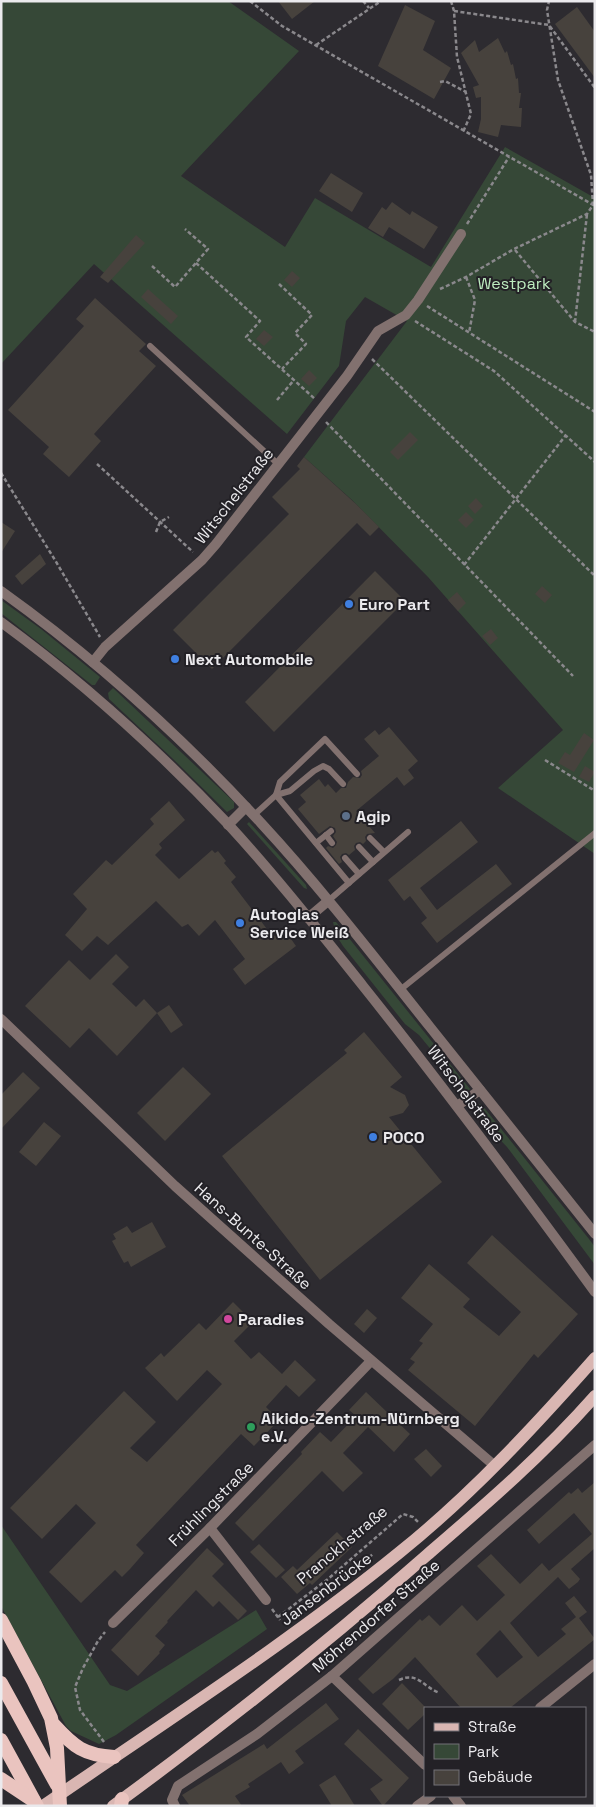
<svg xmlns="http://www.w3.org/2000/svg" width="596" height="1807" font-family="'Space Grotesk',sans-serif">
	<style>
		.green { fill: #364837 }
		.building { fill: #47423d; fill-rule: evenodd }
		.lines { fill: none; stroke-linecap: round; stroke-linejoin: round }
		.path { stroke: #8a888c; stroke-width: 2.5; stroke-dasharray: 4 2.5; stroke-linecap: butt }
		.service { stroke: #82716f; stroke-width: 6 }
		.minor { stroke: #82716f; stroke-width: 10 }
		.tertiary { stroke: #82716f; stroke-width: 10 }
		.primary { stroke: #d9b6b2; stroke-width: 12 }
		.trunk { stroke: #eac4bf; stroke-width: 14 }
		.shop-dot { fill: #3f7fe0; stroke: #232126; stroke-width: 2 }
		.service-dot { fill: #5c6f8a; stroke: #232126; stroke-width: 2 }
		.hotel-dot { fill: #d1479c; stroke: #232126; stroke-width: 2 }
		.leisure-dot { fill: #2e9e5b; stroke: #232126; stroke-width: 2 }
		.labels { text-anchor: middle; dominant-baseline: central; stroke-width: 4; stroke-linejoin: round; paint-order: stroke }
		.park-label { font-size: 16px; fill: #beedc0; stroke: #232126 }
		.street-label { font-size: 16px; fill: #ebeaed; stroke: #232126 }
		.poi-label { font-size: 16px; font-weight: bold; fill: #ebeaed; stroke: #232126; text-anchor: start }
	</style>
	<rect width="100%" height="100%" fill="#2d2b30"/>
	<g class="green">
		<polygon points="1,1 228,1 299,51 181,176 285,247 315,198 431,267 505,147 595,198 595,854 498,788 563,730 428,577 352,500 304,457 407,321 365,297 346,321 339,366 287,434 94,264 1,364"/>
		<polygon points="1,600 41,629 100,677 95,685 92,685 1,613"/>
		<polygon points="113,688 234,802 234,808 227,812 171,757 109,699 108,693"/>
		<polygon points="249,822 306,885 307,889 304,888 247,824"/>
		<polygon points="333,922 336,922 470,1089 468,1092 465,1091 419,1035 405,1024 343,946 336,935"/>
		<polygon points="479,1104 482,1105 589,1239 595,1247 595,1265 507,1147 477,1116 476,1110"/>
		<polygon points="1,1525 110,1685 127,1691 256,1610 267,1629 116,1735 99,1744 71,1731 66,1726 1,1606"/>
	</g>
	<g class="building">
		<polygon points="278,1 315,1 292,19"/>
		<polygon points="405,5 435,21 423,50 451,68 434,99 378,66"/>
		<polygon points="577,7 595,32 595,78 555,24"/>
		<polygon points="498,38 505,53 507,51 511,65 513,64 516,79 518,78 519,93 521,93 519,108 522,108 521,127 501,125 498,137 478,132 481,119 481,97 476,98 473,87 479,85 461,53 475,40 479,52"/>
		<polygon points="331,173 363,193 352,212 319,191"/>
		<polygon points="392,202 410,215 412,211 438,227 424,249 389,227 383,237 368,228 382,207 386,210"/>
		<polygon points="136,235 145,243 108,283 100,277"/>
		<polygon points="292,271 300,278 292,287 284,280"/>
		<polygon points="148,289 178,316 171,324 141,297"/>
		<polygon points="95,298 146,344 139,351 156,366 94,434 101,441 69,477 43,454 49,447 8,410 84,326 76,319"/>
		<polygon points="264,330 273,337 264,346 256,339"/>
		<polygon points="309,370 317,378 309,386 301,379"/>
		<polygon points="410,432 418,440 398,460 390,452"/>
		<polygon points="304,457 356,504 379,527 370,536 357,523 212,669 173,630 289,514 272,497 300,469 297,466"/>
		<polygon points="476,498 483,506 475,514 468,506"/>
		<polygon points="466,512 474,520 466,528 458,520"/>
		<polygon points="1,522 15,531 1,553"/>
		<polygon points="40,554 46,564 22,585 15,576"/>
		<polygon points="375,571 405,601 274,732 245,702"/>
		<polygon points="542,586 552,595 545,603 535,594"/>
		<polygon points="457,592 466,603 458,611 448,600"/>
		<polygon points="491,629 498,638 490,645 482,636"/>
		<polygon points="389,727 418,761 408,770 414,778 404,786 397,777 356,811 375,833 367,834 365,837 366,841 363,844 360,842 356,843 354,846 355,850 349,855 346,853 342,854 340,857 342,862 339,864 326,848 328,846 333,848 336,845 337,842 333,836 336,832 335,828 330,826 319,834 298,809 306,802 300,795 319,779 325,787 328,784 336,793 341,788 346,788 348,782 353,777 360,778 362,775 361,771 379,756 364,739 375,730 379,735"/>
		<polygon points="584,733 594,740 574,772 558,763 565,752 570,755"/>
		<polygon points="585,766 595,772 589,782 579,777"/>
		<polygon points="169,801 185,820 159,844 162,848 155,855 179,879 212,850 215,853 218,851 226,861 224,863 236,877 231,882 273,937 284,929 296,946 245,985 233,969 245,959 215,920 199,936 188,924 182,927 156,901 108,945 97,936 82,951 65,935 87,909 73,894 106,860 112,865 154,824 150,819"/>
		<polygon points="461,821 478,842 420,888 437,910 496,864 512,884 437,943 421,923 427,918 410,896 404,901 388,880"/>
		<polygon points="116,954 129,967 112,984 136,1007 144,999 157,1013 117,1056 89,1028 70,1048 25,1006 69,960 90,980"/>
		<polygon points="169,1005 183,1025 171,1033 157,1013"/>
		<polygon points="364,1032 402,1077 390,1087 405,1095 409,1105 403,1113 389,1117 442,1182 320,1280 222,1156 347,1053 344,1050"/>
		<polygon points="183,1067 211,1094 165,1141 137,1113"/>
		<polygon points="23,1072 40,1088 1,1129 1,1095"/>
		<polygon points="44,1122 61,1136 36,1166 19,1152"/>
		<polygon points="152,1222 166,1247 131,1267 128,1261 124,1263 119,1254 112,1241 116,1239 113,1234 127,1226 132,1233"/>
		<polygon points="492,1235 578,1314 538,1358 534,1354 475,1426 408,1370 415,1362 410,1359 423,1343 419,1341 433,1324 401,1298 429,1264 470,1299 463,1307 499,1336 521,1312 467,1263"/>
		<polygon points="233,1302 253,1322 234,1341 251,1359 259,1352 282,1374 295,1360 316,1380 299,1397 286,1385 266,1407 279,1420 254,1446 241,1434 136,1545 144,1553 130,1569 122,1577 115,1570 81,1603 49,1572 96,1523 76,1504 42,1539 10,1508 124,1391 156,1422 130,1448 147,1462 222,1384 207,1370 177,1401 145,1368 161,1353 164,1357 199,1323 206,1330"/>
		<polygon points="367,1309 377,1318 364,1333 354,1324"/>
		<polygon points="366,1392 410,1434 394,1452 368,1427 343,1453 363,1473 343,1492 322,1471 253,1541 235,1523 302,1454 301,1452 320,1432 331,1442 356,1416 349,1410"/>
		<polygon points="426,1449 442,1466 431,1477 414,1459"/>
		<path d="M595 1482V1548L571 1569 580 1579 578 1582 569 1589 558 1577 510 1623 538 1657 566 1634 561 1629 576 1617 565 1603 574 1596 587 1612 579 1618 595 1639 510 1708H461L415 1657 393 1679 373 1694 358 1679 420 1619 422 1621 429 1615 440 1626 462 1605 477 1621 505 1595 477 1566 491 1554 520 1584 542 1563 549 1571 592 1534 574 1513 539 1544 527 1530 569 1492 571 1494 578 1488 582 1493ZM500 1630 523 1657 497 1678 476 1654Z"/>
		<polygon points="337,1532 352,1547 312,1585 310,1583 297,1594 281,1577 293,1566 297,1570"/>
		<polygon points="259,1544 285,1570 276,1578 250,1552"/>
		<polygon points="207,1548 224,1564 212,1576 247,1611 238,1620 219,1601 213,1607 196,1590 167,1621 168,1622 155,1636 165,1645 159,1652 160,1653 138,1676 111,1650"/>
		<polygon points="402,1683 426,1708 425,1714 408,1730 382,1704"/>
		<polygon points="326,1703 339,1719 295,1751 304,1763 289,1774 281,1762 248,1784 250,1787 235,1796 242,1806 190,1806 182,1795 264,1744 267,1749"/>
		<polygon points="358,1729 409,1778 383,1806 370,1789 383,1780 344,1744"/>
		<polygon points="335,1775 345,1790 355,1806 332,1806 319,1785"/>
	</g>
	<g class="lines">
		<g class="path">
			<polyline points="250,1 282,26 595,206"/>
			<polyline points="363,1 369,8"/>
			<polyline points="451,1 454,11 457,57 471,114 463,132"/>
			<polyline points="454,11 549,25 595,88"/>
			<polyline points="316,45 381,1"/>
			<polyline points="440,82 445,81 466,92"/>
			<polyline points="467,224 509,157"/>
			<polyline points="515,250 575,322 595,332"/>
			<polyline points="196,263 260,321 246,337 315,399"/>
			<polyline points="152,266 175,287 208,249 185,229"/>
			<polyline points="466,277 475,300 469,333"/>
			<polyline points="279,284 312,315 295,333 306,344 282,369"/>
			<polyline points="440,289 466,277 514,249 587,214 593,205 591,175 558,80 547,10 549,1"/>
			<polyline points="427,306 595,412"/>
			<polyline points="415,321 494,371 595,462"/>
			<polyline points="575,322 587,214"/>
			<polyline points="372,359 595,576"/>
			<polyline points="277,400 294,380"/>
			<polyline points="326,422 573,676"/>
			<polyline points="97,464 193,552"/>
			<polyline points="1,473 55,560 100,637"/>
			<polyline points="156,532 160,522 169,517"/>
			<polyline points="464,565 566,435"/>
			<polyline points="545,760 595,791"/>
			<polyline points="344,1578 373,1554"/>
			<polyline points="272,1609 280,1620"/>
			<polyline points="278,1617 328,1579 403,1514 413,1517 418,1522"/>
			<path d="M399 1680C418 1671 424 1688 440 1693"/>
			<polyline points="104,1742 80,1710 75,1687 83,1668 98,1641 105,1632"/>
		</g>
		<g class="service">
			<polyline points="150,346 278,464"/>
			<polyline points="343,784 329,769 323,766 314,771 290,791 276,795 349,883"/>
			<polyline points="254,815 276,795 280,782 325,739 357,774"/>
			<polyline points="326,835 332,843"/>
			<polyline points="370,838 384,852"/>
			<polyline points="316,843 331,831"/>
			<polyline points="359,847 373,862"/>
			<polyline points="345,858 359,874"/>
			<polyline points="328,901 408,832"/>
			<polyline points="400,990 595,833"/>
		</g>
		<g class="minor">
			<polyline points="93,662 105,647 202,560 216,544 347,376 378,331 406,315 418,300 461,234"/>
			<polyline points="228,825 246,807"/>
			<polyline points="308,918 328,901"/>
			<polyline points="1,1019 175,1186 329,1324 495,1466"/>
			<polyline points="210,1528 266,1600"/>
			<polyline points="113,1623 210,1528 371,1361"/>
			<polyline points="332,1676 425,1765"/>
			<polyline points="540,1708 595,1664"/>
			<polyline points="453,1796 461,1806"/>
			<polyline points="175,1806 172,1800 178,1786 257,1734 332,1676 595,1445"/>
			<polyline points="417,1806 431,1796"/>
		</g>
		<g class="tertiary">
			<path d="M1 591C96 659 182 737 261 823 321 888 375 958 430 1027 485 1096 540 1165 595 1234"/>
			<path d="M1 622C83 682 158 750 227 823 275 875 319 931 363 986 443 1086 519 1188 595 1292"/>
			<polyline points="457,1106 480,1090"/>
		</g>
		<g class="primary">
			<path d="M43 1806C163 1723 286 1645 400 1552 471 1495 534 1427 595 1358"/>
			<path d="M113 1806C221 1727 326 1644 427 1555 486 1504 543 1455 595 1396"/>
		</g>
		<g class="trunk">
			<polyline points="1,1620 34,1682 51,1718 57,1748 60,1806"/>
			<polyline points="1,1683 57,1785"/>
			<path d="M54 1725C74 1747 84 1755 114 1757"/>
			<polyline points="1,1740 37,1806"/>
			<polyline points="1,1779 34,1801"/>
			<polyline points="121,1806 122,1799"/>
		</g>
	</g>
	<g class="shop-dot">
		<circle cx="349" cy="604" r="5"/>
		<circle cx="175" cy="659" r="5"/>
		<circle cx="240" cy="923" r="5"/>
		<circle cx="373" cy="1137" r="5"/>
	</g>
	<circle class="service-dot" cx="346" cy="816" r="5"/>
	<circle class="hotel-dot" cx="228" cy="1319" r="5"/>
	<circle class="leisure-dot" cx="251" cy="1427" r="5"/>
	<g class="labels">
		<g class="park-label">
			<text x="514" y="283">Westpark</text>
		</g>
		<g class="street-label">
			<text transform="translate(234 496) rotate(-52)">Witschelstraße</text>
			<text transform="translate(466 1094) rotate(53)">Witschelstraße</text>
			<text transform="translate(253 1236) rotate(42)">Hans-Bunte-Straße</text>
			<text transform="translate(211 1504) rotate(-45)">Frühlingstraße</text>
			<text transform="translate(342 1545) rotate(-40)">Pranckhstraße</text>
			<text transform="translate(326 1589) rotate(-37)">Jansenbrücke</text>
			<text transform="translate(376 1616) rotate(-41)">Möhrendorfer Straße</text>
		</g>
		<g class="poi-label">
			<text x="359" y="604">Euro Part</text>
			<text x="185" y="659">Next Automobile</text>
			<text x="356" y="816">Agip</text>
			<text x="250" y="914">Autoglas<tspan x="250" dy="18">Service Weiß</tspan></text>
			<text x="383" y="1137">POCO</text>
			<text x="238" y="1319">Paradies</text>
			<text x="261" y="1418">Aikido-Zentrum-Nürnberg<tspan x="261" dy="18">e.V.</tspan></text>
		</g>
	</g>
	<rect width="596" height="1807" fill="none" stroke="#ebeaed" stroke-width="5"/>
	<rect x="424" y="1707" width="162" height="90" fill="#232126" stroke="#737176"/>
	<rect x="434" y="1723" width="25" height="8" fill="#d9b6b2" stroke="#737176"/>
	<text x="468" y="1732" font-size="15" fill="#ebeaed">Straße</text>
	<rect x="434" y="1744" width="25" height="15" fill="#364837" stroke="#737176"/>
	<text x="468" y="1757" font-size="15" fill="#ebeaed">Park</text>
	<rect x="434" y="1770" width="25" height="15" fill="#47423d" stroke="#737176"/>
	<text x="468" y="1782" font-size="15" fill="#ebeaed">Gebäude</text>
</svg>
